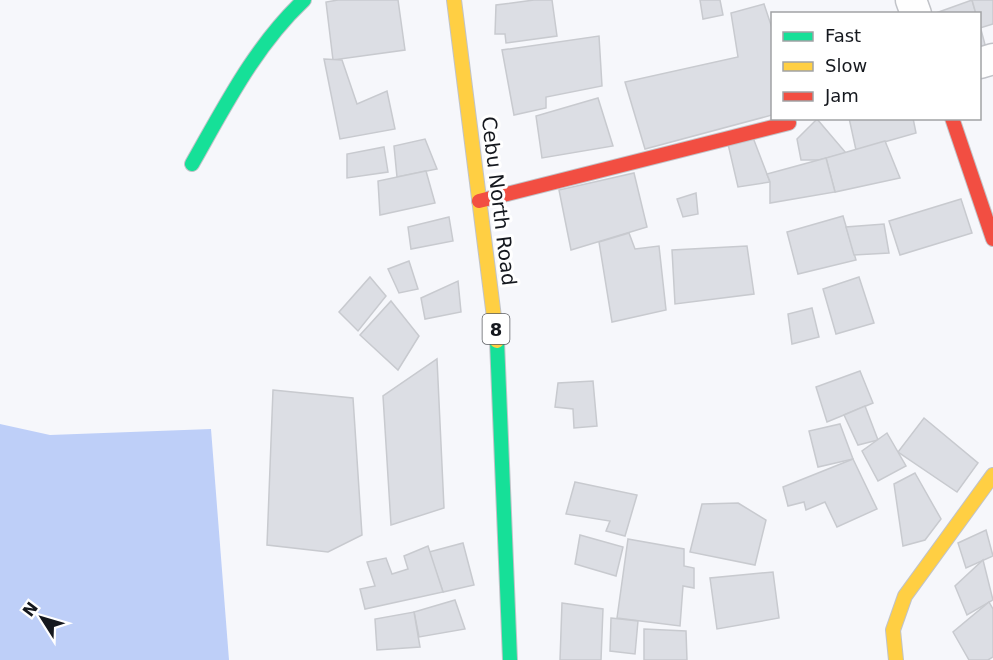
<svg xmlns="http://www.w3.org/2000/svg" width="993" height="660" font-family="'DejaVu Sans',sans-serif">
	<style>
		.water { fill: #becff8 }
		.building { fill: #dcdee4; stroke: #c8cacf; stroke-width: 1.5 }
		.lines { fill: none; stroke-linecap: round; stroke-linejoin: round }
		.street-casing { stroke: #c1c3c8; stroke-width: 33 }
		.fast-casing { stroke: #c1c3c8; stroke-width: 16 }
		.slow-casing { stroke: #c1c3c8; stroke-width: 16 }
		.jam-casing { stroke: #c1c3c8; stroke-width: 16 }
		.street { stroke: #fefefe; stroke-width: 30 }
		.fast { stroke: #16e098; stroke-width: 14 }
		.slow { stroke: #ffcf43; stroke-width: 14 }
		.jam { stroke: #f24e42; stroke-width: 14 }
		.labels { text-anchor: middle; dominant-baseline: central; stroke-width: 6; stroke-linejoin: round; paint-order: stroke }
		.shield { fill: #fff; stroke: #5b5d62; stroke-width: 1.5 }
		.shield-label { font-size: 18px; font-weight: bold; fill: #15181e }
		.street-label { font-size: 20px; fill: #15181e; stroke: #fff }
	</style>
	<rect width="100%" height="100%" fill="#f6f7fb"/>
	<polygon class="water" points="0,424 50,435 211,429 229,660 0,660"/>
	<g class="building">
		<polygon points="338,0 398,0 405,50 333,60 326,2"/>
		<polygon points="534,0 552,0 557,36 506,43 505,34 495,34 496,5"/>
		<polygon points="700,0 720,0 723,15 703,19"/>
		<polygon points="972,0 976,14 933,14"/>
		<polygon points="972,0 993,0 993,24 980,28 980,14 976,14"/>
		<polygon points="764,4 772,28 772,115 645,149 625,82 738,57 731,13"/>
		<polygon points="980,26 987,52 980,54"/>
		<polygon points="599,36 602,86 546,97 546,108 514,115 502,50"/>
		<polygon points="324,59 342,60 357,104 387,91 395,129 340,139"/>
		<polygon points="598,98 613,146 542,158 536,116"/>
		<polygon points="849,118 913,118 916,133 856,150"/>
		<polygon points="817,119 846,153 819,160 801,160 797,139"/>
		<polygon points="752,135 770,182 738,187 728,144"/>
		<polygon points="425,139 437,169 397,177 394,146"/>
		<polygon points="885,141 900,178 835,192 826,158"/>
		<polygon points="384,147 388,172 347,178 347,154"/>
		<polygon points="826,158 835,192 770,203 770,182 767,174"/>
		<polygon points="426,171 435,203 380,215 378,181"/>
		<polygon points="634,173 647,227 571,250 559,190"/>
		<polygon points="696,193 698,214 683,217 677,199"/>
		<polygon points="961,199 972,233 900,255 889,221"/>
		<polygon points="843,216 856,260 798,274 787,232"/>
		<polygon points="449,217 453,241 411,249 408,227"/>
		<polygon points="884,224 889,253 854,255 846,227"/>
		<polygon points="629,233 635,249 659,246 666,310 612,322 599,242"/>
		<polygon points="747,246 754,294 675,304 672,250"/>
		<polygon points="409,261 418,289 399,293 388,269"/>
		<polygon points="370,277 386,296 358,331 339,312"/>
		<polygon points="859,277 874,323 836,334 823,289"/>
		<polygon points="458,281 461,312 425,319 421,298"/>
		<polygon points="391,301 419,336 398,370 360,335"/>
		<polygon points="812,308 819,337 792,344 788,314"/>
		<polygon points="437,359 444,508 391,525 383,396"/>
		<polygon points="860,371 873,403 827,422 816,387"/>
		<polygon points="593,381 597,426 574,428 573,409 555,407 558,383"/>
		<polygon points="273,390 353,398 362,535 328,552 267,545"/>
		<polygon points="865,406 878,440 858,445 844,415"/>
		<polygon points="924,418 978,463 957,492 898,452"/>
		<polygon points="840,424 853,459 818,467 809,431"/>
		<polygon points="887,433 906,466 878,481 862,451"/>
		<polygon points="853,459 877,509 837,527 825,502 806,510 804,502 788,506 783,487"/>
		<polygon points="915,473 941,519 925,540 903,546 894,484"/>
		<polygon points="575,482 637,495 625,536 606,531 610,521 566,514"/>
		<polygon points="738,503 766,520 755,565 690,552 702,504"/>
		<polygon points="986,530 993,556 966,568 958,543"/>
		<polygon points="580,535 623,547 616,576 575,564"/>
		<polygon points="628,539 684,549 684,566 694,568 694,588 683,586 680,626 617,618"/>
		<polygon points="463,543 474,585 443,592 429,552"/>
		<polygon points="428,546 443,592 365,609 360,589 375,586 367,562 386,558 392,574 408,569 404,556"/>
		<polygon points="983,560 993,600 967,615 955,586"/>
		<polygon points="773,572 779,618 717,629 710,578"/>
		<polygon points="455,600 465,629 419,637 414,612"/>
		<polygon points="989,602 993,609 993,657 988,660 969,660 953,632"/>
		<polygon points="562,603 603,609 601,660 560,660"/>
		<polygon points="414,612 420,647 377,650 375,619"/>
		<polygon points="611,618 638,621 635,654 610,651"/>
		<polygon points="644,629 686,631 687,660 644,660"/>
	</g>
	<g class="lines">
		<defs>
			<g id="street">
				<polyline points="911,0 916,14"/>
				<polyline points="980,63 993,59"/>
			</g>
			<g id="fast">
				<path d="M192 164C225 106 255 46 304 0"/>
				<polyline points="497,341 510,660"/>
			</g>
			<g id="slow">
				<polyline points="454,0 497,341"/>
				<polyline points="896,660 893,630 905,596 993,475"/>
			</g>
			<g id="jam">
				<polyline points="952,118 993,239"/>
				<polyline points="479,201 789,123"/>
			</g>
		</defs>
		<use href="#street" class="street-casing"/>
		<use href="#fast" class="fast-casing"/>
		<use href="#slow" class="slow-casing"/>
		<use href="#jam" class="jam-casing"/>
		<use href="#street" class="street"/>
		<use href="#fast" class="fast"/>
		<use href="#slow" class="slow"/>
		<use href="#jam" class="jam"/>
	</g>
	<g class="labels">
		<rect class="shield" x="482.5" y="314" width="27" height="30" rx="4.5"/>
		<g class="shield-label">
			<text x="496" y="329">8</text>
		</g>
		<g class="street-label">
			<text transform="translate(499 201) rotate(83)">Cebu North Road</text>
		</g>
	</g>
	<rect x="771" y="12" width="210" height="108" fill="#ffffff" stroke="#a1a3a5" stroke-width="1.5"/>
	<rect x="783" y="32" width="30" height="9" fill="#16e098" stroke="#a1a3a5" stroke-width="1.5"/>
	<text x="825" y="42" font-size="18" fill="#15181e">Fast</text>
	<rect x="783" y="62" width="30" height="9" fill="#ffcf43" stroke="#a1a3a5" stroke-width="1.5"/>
	<text x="825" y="72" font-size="18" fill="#15181e">Slow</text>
	<rect x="783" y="92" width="30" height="9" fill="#f24e42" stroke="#a1a3a5" stroke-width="1.5"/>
	<text x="825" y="102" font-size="18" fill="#15181e">Jam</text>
	<g transform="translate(42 618) rotate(307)" stroke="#ffffff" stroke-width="4.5" paint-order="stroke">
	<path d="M0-4.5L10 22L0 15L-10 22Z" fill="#15181e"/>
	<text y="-9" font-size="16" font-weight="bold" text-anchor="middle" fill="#15181e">N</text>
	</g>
</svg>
